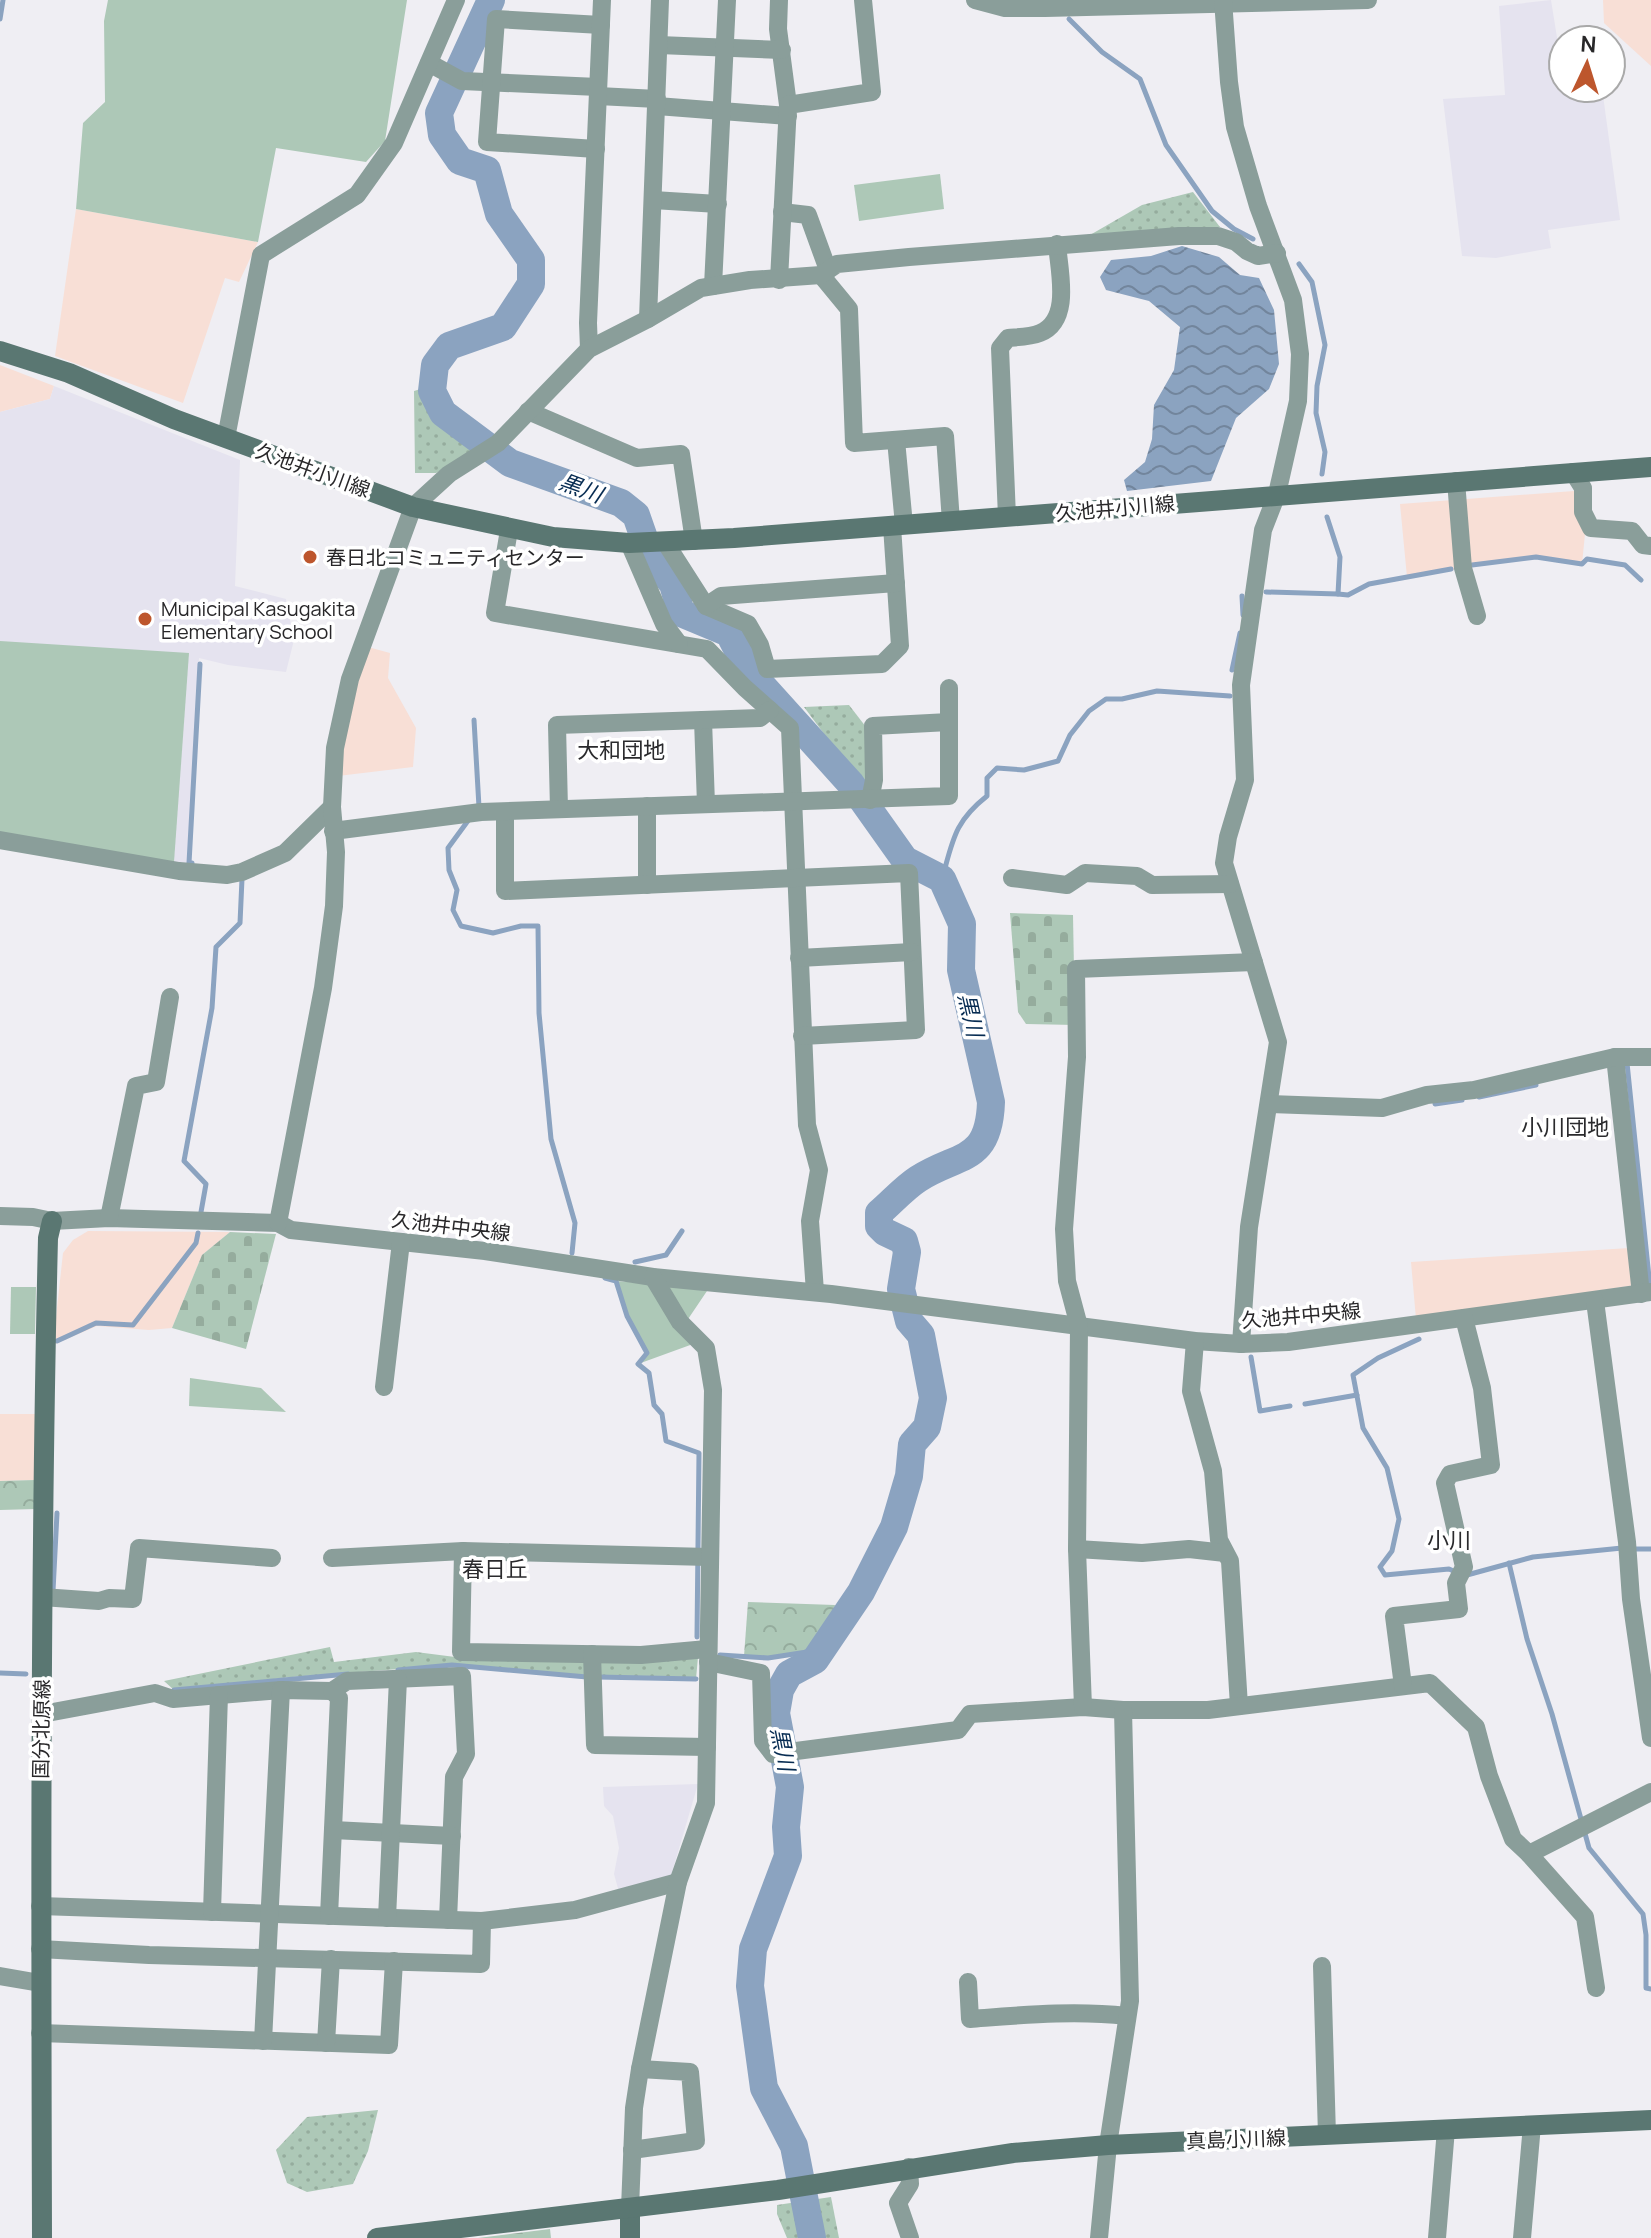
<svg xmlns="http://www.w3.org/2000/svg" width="1651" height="2238" font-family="Manrope,'Noto Sans JP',sans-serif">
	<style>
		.commercial { fill: #f8dfd6 }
		.built { fill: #e5e3ef }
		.grass { fill: url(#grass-dots) }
		.forest { fill: url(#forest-firs) }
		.cemetery { fill: url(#cemetery-stones) }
		.park { fill: url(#park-crowns) }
		.garden { fill: #adc8b7 }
		.water { fill: url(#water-waves) }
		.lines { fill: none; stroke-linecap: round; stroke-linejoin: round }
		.stream { stroke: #8ba3c0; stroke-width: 5 }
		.river { stroke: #8ba3c0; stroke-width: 28 }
		.street { stroke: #8a9e9a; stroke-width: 18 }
		.secondary { stroke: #5a7772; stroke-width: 20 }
		.poi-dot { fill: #bd562d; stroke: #fff; stroke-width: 3 }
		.labels { text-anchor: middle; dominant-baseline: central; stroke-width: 7; stroke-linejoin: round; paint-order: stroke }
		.street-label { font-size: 20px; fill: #282729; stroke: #fff }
		.poi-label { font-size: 20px; fill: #282729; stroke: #fff; text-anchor: start }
		.water-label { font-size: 22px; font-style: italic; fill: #072c52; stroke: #fff }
		.neighbourhood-label { font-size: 22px; fill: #2a2a2d; stroke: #fff }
	</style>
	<defs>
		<pattern id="grass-dots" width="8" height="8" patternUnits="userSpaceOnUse" patternTransform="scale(2)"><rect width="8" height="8" fill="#adc8b7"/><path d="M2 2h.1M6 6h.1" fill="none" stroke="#95ac9d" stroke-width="1.8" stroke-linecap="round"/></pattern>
		<pattern id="forest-firs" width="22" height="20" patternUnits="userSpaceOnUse" patternTransform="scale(2)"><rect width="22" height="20" fill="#adc8b7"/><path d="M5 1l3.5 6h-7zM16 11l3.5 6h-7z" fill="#95ac9d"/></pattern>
		<pattern id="cemetery-stones" width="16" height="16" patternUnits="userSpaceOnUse" patternTransform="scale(2)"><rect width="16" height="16" fill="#adc8b7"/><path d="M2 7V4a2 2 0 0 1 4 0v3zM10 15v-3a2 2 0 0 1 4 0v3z" fill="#95ac9d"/></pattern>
		<pattern id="park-crowns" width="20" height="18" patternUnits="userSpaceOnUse" patternTransform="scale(2)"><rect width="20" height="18" fill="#adc8b7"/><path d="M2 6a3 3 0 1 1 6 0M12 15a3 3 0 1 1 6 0" fill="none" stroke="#95ac9d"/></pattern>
		<pattern id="water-waves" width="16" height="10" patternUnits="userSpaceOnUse" patternTransform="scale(2)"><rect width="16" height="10" fill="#8ba3c0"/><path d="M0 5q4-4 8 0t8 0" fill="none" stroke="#72859c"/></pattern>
	</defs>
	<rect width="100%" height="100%" fill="#efeef3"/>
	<g class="commercial">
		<polygon points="1603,0 1651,0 1651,66 1604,23"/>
		<polygon points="76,209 258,242 239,282 225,278 183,403 55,356"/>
		<polygon points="0,365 54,386 50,399 0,412"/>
		<polygon points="1574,491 1578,515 1586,524 1582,564 1536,557 1407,577 1400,504"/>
		<polygon points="368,647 390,653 388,678 416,728 413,767 338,776 352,699"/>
		<polygon points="88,1231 230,1232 202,1255 172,1328 149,1330 97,1326 53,1345 63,1253 73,1240"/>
		<polygon points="1629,1248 1635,1285 1416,1319 1411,1262"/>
		<polygon points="0,1414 35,1414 35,1480 0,1481"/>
	</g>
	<g class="built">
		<polygon points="1551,0 1559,50 1563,55 1563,88 1602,88 1620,220 1548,230 1551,248 1496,258 1462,256 1443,99 1505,95 1499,6"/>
		<polygon points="54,386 240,460 235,586 286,599 294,640 286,672 228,665 199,658 187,865 0,834 0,412 50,399"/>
		<polygon points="698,1784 670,1879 619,1892 614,1874 619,1848 613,1816 604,1806 603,1787"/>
	</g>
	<g class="grass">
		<polygon points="1193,192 1220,227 1090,235 1142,205"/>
		<polygon points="427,387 434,418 477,451 436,473 415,473 414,391"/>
		<polygon points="849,705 866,727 866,781 854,774 804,707"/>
		<polygon points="330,1647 334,1662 416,1652 463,1658 698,1657 696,1679 529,1673 452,1665 292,1677 174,1690 164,1681"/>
		<polygon points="378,2110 368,2151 353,2184 307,2192 287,2183 276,2150 307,2117"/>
		<polygon points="831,2197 839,2238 787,2238 777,2214 777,2205"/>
	</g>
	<polygon class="forest" points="550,2229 551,2238 478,2238"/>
	<g class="cemetery">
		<polygon points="1010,913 1073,915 1075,1025 1026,1024 1018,1012"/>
		<polygon points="230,1232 276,1234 246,1349 172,1328 202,1255"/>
	</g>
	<g class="park">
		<polygon points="35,1480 36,1509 0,1510 0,1481"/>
		<polygon points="748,1602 835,1605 832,1623 807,1652 768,1658 744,1656"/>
	</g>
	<g class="garden">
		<polygon points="108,0 407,0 385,141 366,162 276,148 258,242 76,209 83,123 105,102 104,21"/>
		<polygon points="940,174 944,209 859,221 854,185"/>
		<polygon points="0,641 189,653 174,862 0,834"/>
		<polygon points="616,1281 709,1288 680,1331 693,1344 638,1364 646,1352 627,1316"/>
		<polygon points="11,1287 36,1287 35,1334 10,1334"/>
		<polygon points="190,1378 261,1388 286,1412 189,1406"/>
	</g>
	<polygon class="water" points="1182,246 1219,257 1240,275 1259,278 1274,310 1279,364 1269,389 1236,418 1211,481 1127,491 1124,480 1145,462 1152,439 1154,405 1174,370 1180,327 1149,301 1106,290 1100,277 1111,260 1151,256"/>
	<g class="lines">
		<g class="stream">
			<polyline points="0,19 3,0"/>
			<polyline points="1069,19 1102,52 1140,79 1166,145 1212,211 1234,229 1253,239"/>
			<polyline points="1299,264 1312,282 1325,345 1317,386 1316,413 1325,452 1322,474"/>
			<polyline points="1472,565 1536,557 1582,564 1587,559 1625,565 1641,580"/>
			<polyline points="1266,592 1338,594 1340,557 1327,517"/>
			<polyline points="1338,594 1348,595 1369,584 1451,569"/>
			<polyline points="1242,596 1243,615"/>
			<polyline points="1232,670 1240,633"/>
			<polyline points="474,720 479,807"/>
			<polyline points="470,818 448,848 449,870 457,890 453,910 461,926 493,933 521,926 538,926 539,1013 551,1139 575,1223 572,1253"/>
			<polyline points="192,863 189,863 200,664"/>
			<path d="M942 879C953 840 954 822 987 796V778L997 768 1024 770 1058 761 1070 735 1089 711 1106 699H1122L1157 691 1230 696"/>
			<polyline points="1627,1063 1650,1287"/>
			<polyline points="1479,1097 1536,1085"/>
			<polyline points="1435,1104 1462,1100"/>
			<polyline points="201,1212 206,1184 184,1161 212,1008 216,947 240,923 242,879"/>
			<polyline points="635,1262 666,1255 682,1231"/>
			<polyline points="605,1278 616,1281 627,1316 647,1353 638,1364 649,1373 654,1405 662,1414 666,1441 699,1453 697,1637"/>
			<polyline points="1419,1339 1378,1358 1353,1375 1363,1428 1387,1468 1399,1519 1392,1551 1380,1567 1385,1575 1449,1569 1458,1573"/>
			<polyline points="57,1341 96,1323 133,1325 196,1243 198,1233"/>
			<polyline points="1251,1357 1260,1411 1290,1406"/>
			<polyline points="1305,1404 1357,1395"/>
			<polyline points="1632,1549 1651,1549"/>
			<polyline points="1509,1563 1527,1639 1552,1714 1589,1848 1643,1914 1646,1935 1646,1988 1651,1989"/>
			<polyline points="1467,1575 1533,1557 1622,1548"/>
			<polyline points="53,1591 57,1513"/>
			<polyline points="720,1655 768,1658 807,1652 815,1660"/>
			<polyline points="398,1670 452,1665 587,1677"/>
			<polyline points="0,1673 26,1674"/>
			<polyline points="597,1677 696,1679"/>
			<polyline points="174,1690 348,1674"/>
		</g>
		<path class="river" d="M491 0 439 113 442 135 460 161 487 170 499 214 531 260V284L503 327 449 346 435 365 432 391 443 413 510 463 621 503 636 515 651 558 673 584 681 613 729 633 748 670 851 784 905 860 942 879 962 924 961 970 991 1102C989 1164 958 1153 918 1179 904 1188 892 1202 879 1213V1226L885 1232 904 1241 907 1252 901 1289 909 1321 921 1335 933 1398 927 1427 912 1444 909 1476 894 1527 861 1592 815 1660 789 1674 780 1690 776 1713 790 1787 786 1827 788 1856 753 1949 750 1986 764 2088 794 2146 812 2238"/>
		<g class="street">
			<polyline points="779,0 778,29 788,105"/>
			<polyline points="975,0 1005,8 1045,8 1368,0"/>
			<polyline points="1223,0 1229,82 1235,127 1258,206 1293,300 1300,354 1298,401 1277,494 1263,530 1241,685 1245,780 1228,837 1224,863 1278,1042 1249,1227 1241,1344"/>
			<polyline points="659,45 782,50"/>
			<polyline points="429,63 462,81 598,87"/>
			<polyline points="598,96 657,99"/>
			<polyline points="657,106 788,116"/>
			<polyline points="596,149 487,142 496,19 601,25"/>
			<polyline points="653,200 718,204"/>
			<polyline points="782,212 808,215 828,270"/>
			<polyline points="821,275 849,309 854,443 945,436 951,522"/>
			<polyline points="779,280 788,105 872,92 863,0"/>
			<polyline points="713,286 727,0"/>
			<polyline points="648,319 660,0"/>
			<polyline points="589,349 588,323 602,0"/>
			<polyline points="528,411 637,458 681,454 694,541"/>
			<polyline points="226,438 261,255 357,195 394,143 456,0"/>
			<polyline points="896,440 904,525"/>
			<polyline points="1573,472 1583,488 1583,512 1591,528 1632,531 1643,545 1651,546"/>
			<polyline points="1456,481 1463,568 1477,616"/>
			<path d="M1007 517 1000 348 1008 338C1018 337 1030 337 1040 333 1072 320 1059 271 1057 244"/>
			<polyline points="509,530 495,613 707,649 745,688 790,728 807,1125 819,1170 810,1221 815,1292"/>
			<polyline points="665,542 706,606 748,624 760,645 767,669 882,664 900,646 892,526"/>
			<polyline points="629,543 664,624 679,644"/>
			<polyline points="706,606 721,596 896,583"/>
			<polyline points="703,720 706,804"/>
			<polyline points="870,800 874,780 873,726 949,722"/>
			<polyline points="647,806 647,885"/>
			<polyline points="559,809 557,725 760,718 770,710"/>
			<polyline points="505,812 505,891 909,873 916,1030 802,1036"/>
			<polyline points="333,831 481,812 949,796 949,688"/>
			<polyline points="0,840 179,871 227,875 242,872 285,853 332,807"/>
			<polyline points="1012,878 1067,885 1085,873 1137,876 1152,885 1230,884"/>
			<polyline points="799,958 912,952"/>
			<polyline points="1615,1057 1641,1294"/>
			<polyline points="1269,1104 1382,1108 1427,1095 1474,1090 1615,1057 1651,1057"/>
			<polyline points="0,1216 33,1217 52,1221 109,1218 278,1223 291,1230 485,1251 653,1277 831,1294 1195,1341 1241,1344 1288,1342 1651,1292"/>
			<polyline points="109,1218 136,1086 156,1082 170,997"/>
			<polyline points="278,1223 323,988 334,906 336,852 332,807 335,748 350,679 413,507 449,474 498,443 589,349 648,319 701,288 750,280 821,275 837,264 909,257 1179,236 1218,236 1236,242 1247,251 1258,256 1277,253"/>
			<polyline points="1595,1301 1627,1542 1631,1599 1651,1738"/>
			<polyline points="1195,1341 1191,1391 1213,1471 1219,1540 1230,1561 1239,1706"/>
			<polyline points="384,1387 401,1242"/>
			<polyline points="1077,1549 1142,1553 1189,1549 1225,1553"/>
			<polyline points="463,1551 461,1652 641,1655 707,1649"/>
			<polyline points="332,1558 463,1551 709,1557"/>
			<polyline points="42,1597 99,1601 109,1598 133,1599 139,1548 272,1558"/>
			<polyline points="592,1654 595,1745 707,1747"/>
			<polyline points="708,1662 761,1673 763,1741 773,1754 958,1730 970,1714 1083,1707 1123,1710 1208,1710 1430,1683 1476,1727 1489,1776 1513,1839 1529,1854 1651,1792"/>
			<polyline points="1403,1686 1394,1616 1459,1609 1456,1583 1464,1567 1445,1483 1450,1474 1491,1465 1482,1388 1464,1318"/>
			<polyline points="1083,1707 1077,1549 1079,1326 1067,1281 1064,1229 1077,1057 1076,969 1254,962"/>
			<polyline points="42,1714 155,1693 173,1699 281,1690 332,1691 347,1681 462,1676 466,1754 454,1777 448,1920"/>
			<polyline points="333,1830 452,1836"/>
			<polyline points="1529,1854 1585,1917 1596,1988"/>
			<polyline points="40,1906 482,1921 575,1910 678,1882"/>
			<polyline points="212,1912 219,1695"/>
			<polyline points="329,1916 339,1698 332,1691"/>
			<polyline points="387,1918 398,1679"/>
			<polyline points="40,1949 149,1955 481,1964 482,1921"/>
			<polyline points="1322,1966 1327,2135"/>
			<polyline points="0,1976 40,1983"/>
			<path d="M968 1982 970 2019C1023 2015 1074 2010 1127 2016"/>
			<polyline points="40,2033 389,2045 394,1961"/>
			<polyline points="263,2041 281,1690"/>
			<polyline points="326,2043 331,1959"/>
			<polyline points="632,2150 696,2141 690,2072 640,2069"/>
			<polyline points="909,2167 910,2184 898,2203 910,2238"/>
			<polyline points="630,2208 634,2108 640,2069 678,1882 706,1803 713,1390 706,1348 680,1322 653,1277"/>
			<polyline points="1099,2238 1108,2145 1130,2001 1123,1710"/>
			<polyline points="1437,2238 1446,2129"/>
			<polyline points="1522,2238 1532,2125"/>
		</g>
		<g class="secondary">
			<polyline points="0,351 69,373 174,419 413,507 553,537 629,543 734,538 1651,467"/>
			<polyline points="630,2208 630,2238"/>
			<path d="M42 2238C41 1905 40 1571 48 1238L52 1221"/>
			<polyline points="377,2238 778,2190 1013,2153 1108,2145 1651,2120"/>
		</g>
	</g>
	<g class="poi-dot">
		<circle cx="310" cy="557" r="8"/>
		<circle cx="145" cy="619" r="8"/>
	</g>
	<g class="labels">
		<g class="street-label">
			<text transform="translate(313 470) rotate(20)">久池井小川線</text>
			<text transform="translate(1115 508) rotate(-5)">久池井小川線</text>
			<text transform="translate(451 1226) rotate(7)">久池井中央線</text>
			<text transform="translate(1301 1315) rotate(-5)">久池井中央線</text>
			<text transform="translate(41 1729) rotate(-89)">国分北原線</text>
			<text transform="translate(1236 2139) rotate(-2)">真島小川線</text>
		</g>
		<g class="poi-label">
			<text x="326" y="557">春日北コミュニティセンター</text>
			<text x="161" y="608">Municipal Kasugakita<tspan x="161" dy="23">Elementary School</tspan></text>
		</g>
		<g class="water-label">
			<text transform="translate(581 488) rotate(20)">黒川</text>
			<text transform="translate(971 1015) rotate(77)">黒川</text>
			<text transform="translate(783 1749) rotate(79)">黒川</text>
		</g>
		<g class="neighbourhood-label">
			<text x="621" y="750">大和団地</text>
			<text x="1565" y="1127">小川団地</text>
			<text x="1449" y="1540">小川</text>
			<text x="495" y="1569">春日丘</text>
		</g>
	</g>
	<g transform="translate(1587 64) rotate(4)"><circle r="38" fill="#ffffff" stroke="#a9a9a9" stroke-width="2"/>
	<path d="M0-6L14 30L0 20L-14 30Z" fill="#bd562d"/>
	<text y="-12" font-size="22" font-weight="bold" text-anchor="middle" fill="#282729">N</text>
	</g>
</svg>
